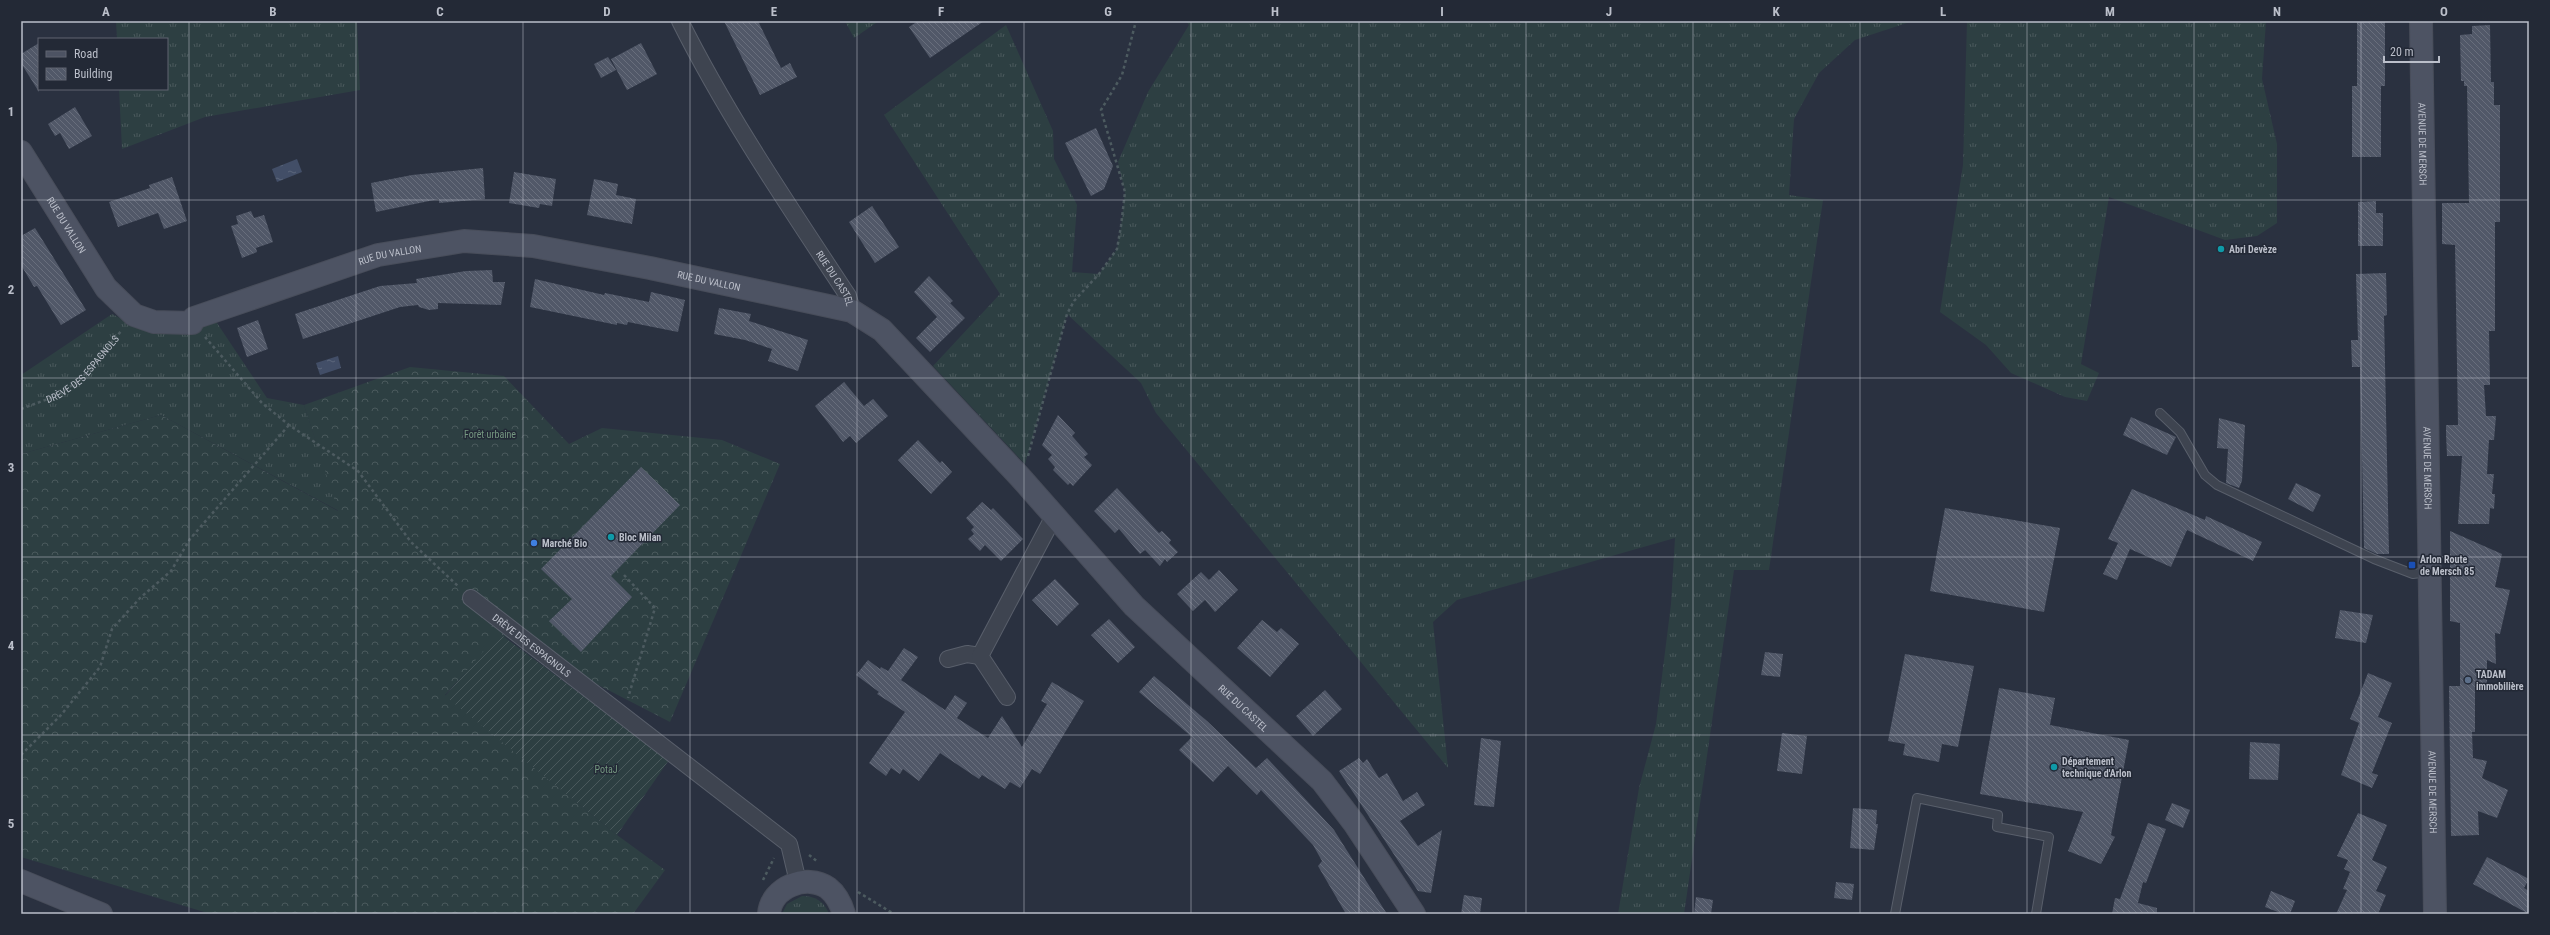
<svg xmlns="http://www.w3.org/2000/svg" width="2550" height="935" font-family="'Roboto Condensed',sans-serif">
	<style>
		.grass { fill: url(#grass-tufts) }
		.forest { fill: url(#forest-crowns) }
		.garden { fill: url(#garden-furrows) }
		.water { fill: url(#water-ripples) }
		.building { fill: url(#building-back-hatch) }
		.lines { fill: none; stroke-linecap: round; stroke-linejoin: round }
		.lane-casing { stroke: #595f6b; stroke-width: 10 }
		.street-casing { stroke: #595f6b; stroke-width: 18 }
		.secondary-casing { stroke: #484d5a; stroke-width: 24 }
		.path { stroke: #4d5b60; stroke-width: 2.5; stroke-dasharray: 3 3; stroke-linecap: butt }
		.lane { stroke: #3e4450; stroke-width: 8 }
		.street { stroke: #3e4450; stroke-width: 16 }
		.secondary { stroke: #4d5363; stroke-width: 22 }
		.grid { fill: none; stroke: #bbbfca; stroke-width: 1; stroke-opacity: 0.55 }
		.culture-dot { fill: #0f9aa8; stroke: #232936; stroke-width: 1.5 }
		.shop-dot { fill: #3f7fe0; stroke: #232936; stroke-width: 1.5 }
		.transit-dot { fill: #1a4fb4; stroke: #232936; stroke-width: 1.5 }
		.service-dot { fill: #5c6f8a; stroke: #232936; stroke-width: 1.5 }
		.labels { text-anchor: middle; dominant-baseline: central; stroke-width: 3; stroke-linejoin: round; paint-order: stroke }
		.street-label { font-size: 10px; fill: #bbbfca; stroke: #232936 }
		.poi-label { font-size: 10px; font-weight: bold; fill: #bbbfca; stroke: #232936; text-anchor: start }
		.park-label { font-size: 10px; fill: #759881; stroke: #232936 }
		.neatline { fill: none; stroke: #bbbfca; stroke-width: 1.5 }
		.grid-label { font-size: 13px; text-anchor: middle; font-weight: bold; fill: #bbbfca }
	</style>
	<defs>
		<pattern id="grass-tufts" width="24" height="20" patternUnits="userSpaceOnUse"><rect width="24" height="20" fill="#2d3f42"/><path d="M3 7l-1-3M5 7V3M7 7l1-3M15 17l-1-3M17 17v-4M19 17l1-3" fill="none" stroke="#4a595c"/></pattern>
		<pattern id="forest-crowns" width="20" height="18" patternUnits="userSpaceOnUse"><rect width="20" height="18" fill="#2d3f42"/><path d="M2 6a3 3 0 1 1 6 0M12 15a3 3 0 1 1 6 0" fill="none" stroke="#4a595c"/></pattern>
		<pattern id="garden-furrows" width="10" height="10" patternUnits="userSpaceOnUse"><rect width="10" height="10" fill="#2d3f42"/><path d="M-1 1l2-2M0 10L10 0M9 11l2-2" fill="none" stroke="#4a595c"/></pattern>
		<pattern id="water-ripples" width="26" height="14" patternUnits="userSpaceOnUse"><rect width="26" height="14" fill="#424e67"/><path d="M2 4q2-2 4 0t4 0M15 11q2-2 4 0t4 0" fill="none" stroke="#5b667b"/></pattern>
		<pattern id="building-back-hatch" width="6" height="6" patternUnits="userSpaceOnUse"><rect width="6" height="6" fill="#515868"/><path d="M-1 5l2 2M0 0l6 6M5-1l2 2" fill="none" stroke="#686e7c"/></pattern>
	</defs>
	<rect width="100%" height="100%" fill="#2a3140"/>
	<g class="grass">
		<polygon points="116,21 357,21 360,90 205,117 122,149 119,89 167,89 167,39 117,39"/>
		<polygon points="845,21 879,21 854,38"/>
		<polygon points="1186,21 1913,21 1855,40 1819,73 1794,119 1789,195 1823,200 1769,570 1734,570 1684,914 1618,914 1639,788 1656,724 1671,604 1675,538 1457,600 1433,622 1448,768 1156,413 1141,383 1067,314 1025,464 933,366 1000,294 884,115 1006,25 1053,131 1054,159 1077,205 1072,272 1099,274 1117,249 1121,226 1125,192 1118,162 1148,92 1189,25"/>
		<polygon points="1967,21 2266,21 2262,79 2277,144 2277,223 2257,236 2225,240 2109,197 2081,364 2099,373 2087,401 2065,397 2011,373 1986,345 1940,312 1963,165"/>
		<polygon points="112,314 146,331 215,320 267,398 304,405 339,511 161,415 21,454 21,375"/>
		<path d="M802 896C815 896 824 901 829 914H782L787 904Z"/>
	</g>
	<polygon class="forest" points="410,367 504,376 569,444 602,428 722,440 780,464 670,722 500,634 445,695 617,835 665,870 633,914 211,914 21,857 21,454 161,415 338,511 304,405"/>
	<polygon class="garden" points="499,633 669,760 617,835 445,696"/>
	<g class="water">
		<polygon points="297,159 302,172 277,182 272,169"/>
		<polygon points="338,356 341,368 320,375 316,363"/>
	</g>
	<g class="building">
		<polygon points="724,21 758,21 781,68 790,63 797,77 760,95"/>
		<polygon points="918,21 984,21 930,58 909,27"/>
		<polygon points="2357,21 2385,21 2385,86 2381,86 2381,157 2352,157 2352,86 2357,86"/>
		<polygon points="2490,25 2491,82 2494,82 2494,105 2500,105 2500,222 2495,222 2495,331 2489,331 2490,385 2484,385 2486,416 2496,416 2494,440 2489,440 2487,474 2494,474 2492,494 2495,494 2494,509 2490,508 2489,524 2458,524 2462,456 2447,456 2446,434 2446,425 2458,425 2455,245 2442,244 2442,203 2469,203 2467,86 2464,86 2464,81 2461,81 2460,35 2472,34 2472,26"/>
		<polygon points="39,43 39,92 21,63 21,54"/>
		<polygon points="641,43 657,74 627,90 611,59"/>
		<polygon points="608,57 616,70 601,78 594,64"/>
		<polygon points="75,107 92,136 69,149 60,133 55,136 48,124"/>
		<polygon points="1096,128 1113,166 1104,189 1091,196 1065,143"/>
		<polygon points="483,168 485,199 439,203 439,199 376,212 371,183 412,175"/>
		<polygon points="514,172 556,179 552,206 540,204 539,208 509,203"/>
		<polygon points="172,177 187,221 164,229 158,213 118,227 109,202 150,188 149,185"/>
		<polygon points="594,179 618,184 616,195 636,199 632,224 587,215"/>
		<polygon points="2376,201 2376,213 2383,213 2383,246 2358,246 2358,202"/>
		<polygon points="872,206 899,247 875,263 849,222"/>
		<polygon points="251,211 254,218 264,215 273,242 256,248 257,252 242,258 231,226 238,224 236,216"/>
		<polygon points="35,228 86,310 61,325 37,286 34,287 21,265 21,236"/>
		<polygon points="492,270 493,282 505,282 501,305 438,303 438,309 429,310 419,307 418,305 400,307 303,339 295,314 380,286 417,283 416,279 466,271"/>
		<polygon points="2386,273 2387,315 2384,316 2389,554 2377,554 2364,548 2360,367 2352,367 2351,340 2358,340 2356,274"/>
		<polygon points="929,276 953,301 950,303 965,318 930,352 916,338 937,317 914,292"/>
		<polygon points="535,279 604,295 605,293 649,302 651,292 685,300 678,332 628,322 627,325 617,323 617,325 530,307"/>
		<polygon points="719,308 751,314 749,321 808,340 798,371 768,361 772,349 745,340 714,334"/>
		<polygon points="258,320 268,349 247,357 237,328"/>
		<polygon points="844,382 864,406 873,399 888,416 856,443 850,436 843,442 815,406"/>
		<polygon points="1058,415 1075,433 1072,436 1088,454 1084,457 1092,465 1073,486 1070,483 1068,485 1053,470 1055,467 1048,459 1052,455 1042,445"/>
		<polygon points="2131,417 2176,437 2167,455 2123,435"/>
		<polygon points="2219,418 2245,425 2242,481 2239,488 2226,483 2228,449 2217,448"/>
		<polygon points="918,440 940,463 942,461 952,472 931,494 898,460"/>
		<polygon points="641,467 680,505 611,576 632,597 581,652 549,621 572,599 541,569"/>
		<polygon points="2296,483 2321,495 2313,512 2288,499"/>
		<polygon points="1117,488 1159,533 1162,531 1171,540 1169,543 1178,552 1167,562 1165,559 1160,566 1145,550 1140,554 1119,529 1115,533 1094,511"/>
		<polygon points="2132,489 2205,520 2206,516 2262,542 2253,561 2187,530 2171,567 2130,549 2117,580 2103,574 2118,543 2108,539"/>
		<polygon points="982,502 991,510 993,508 1023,539 1001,561 985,545 980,551 968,539 974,534 971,530 974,527 966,518"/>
		<polygon points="1945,508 2060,528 2044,612 1930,591"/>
		<polygon points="2450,531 2502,554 2495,587 2510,590 2500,634 2495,633 2496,664 2487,660 2487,687 2475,687 2475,732 2472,732 2473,758 2487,761 2482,778 2508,790 2497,818 2478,811 2479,835 2451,836 2449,686 2460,686 2460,623 2450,621"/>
		<polygon points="1219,570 1238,590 1215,612 1205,600 1193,611 1177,594 1201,572 1209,580"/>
		<polygon points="1055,579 1079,604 1057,626 1032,600"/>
		<polygon points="2340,610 2373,615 2366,643 2335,638"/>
		<polygon points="1109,619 1135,647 1118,663 1091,635"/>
		<polygon points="1262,620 1277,632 1281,628 1299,644 1270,677 1237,648"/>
		<polygon points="904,648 918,657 901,680 945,710 955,695 967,703 957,718 988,738 1002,716 1022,747 1047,704 1041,701 1052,682 1084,701 1040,774 1032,769 1020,788 1010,782 1005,789 982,775 979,779 940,753 919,781 903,769 900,774 891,768 886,776 869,763 905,712 877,694 879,692 856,675 868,660 880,669 881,667 888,671"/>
		<polygon points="1765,652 1783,654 1780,677 1761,675"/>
		<polygon points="1905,654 1974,666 1958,747 1942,744 1939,762 1903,755 1905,744 1888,741"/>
		<polygon points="2368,673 2392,683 2378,717 2392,723 2372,773 2378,775 2372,788 2341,775 2359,723 2350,719"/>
		<polygon points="1154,676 1207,721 1256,768 1267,758 1334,830 1387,914 1346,914 1318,866 1322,861 1313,845 1261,790 1257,795 1228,766 1213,782 1179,750 1192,737 1139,692"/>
		<polygon points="1999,688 2055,698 2050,725 2129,740 2111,835 2115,837 2101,864 2068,851 2083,812 1980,794"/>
		<polygon points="1325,690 1342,709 1313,736 1296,716"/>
		<polygon points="1782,733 1807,736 1802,774 1777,771"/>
		<polygon points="1481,738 1501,741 1494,807 1474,805"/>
		<polygon points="2250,742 2280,744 2278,780 2249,779"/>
		<polygon points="1359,758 1363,763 1367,759 1379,778 1387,773 1403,801 1417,792 1425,805 1400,821 1418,846 1442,830 1431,893 1418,891 1339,771"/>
		<polygon points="2172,803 2190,810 2183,828 2165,820"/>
		<polygon points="1853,808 1877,810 1876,824 1878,824 1874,850 1850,848"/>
		<polygon points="2358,813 2387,825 2372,860 2387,867 2376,891 2386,895 2378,914 2336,914 2347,890 2343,889 2350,872 2344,869 2348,860 2337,856"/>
		<polygon points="2148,823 2166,829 2146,883 2143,882 2138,903 2157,908 2157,914 2112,914 2115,898 2120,899"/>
		<polygon points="2487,857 2529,879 2524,888 2529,891 2529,914 2473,884"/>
		<polygon points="1836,882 1854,884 1852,900 1834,898"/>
		<polygon points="2271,891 2295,901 2290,914 2283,914 2265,907"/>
		<polygon points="1464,895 1482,898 1480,914 1461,914"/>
		<polygon points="1696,897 1713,900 1711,914 1694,914"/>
	</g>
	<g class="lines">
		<defs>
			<g id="lane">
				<polyline points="2160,413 2180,432 2205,475 2217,485 2374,559 2413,574 2428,572"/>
				<polyline points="1895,914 1917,798 1998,815 1997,827 2049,837 2036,914"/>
			</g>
			<g id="street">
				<path id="s2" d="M680 21C728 117 789 206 848 296L852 311"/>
				<path id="s3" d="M471 598 789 844 798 882"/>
				<polyline points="948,659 967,654 980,656"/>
				<polyline points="1007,697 980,656 1054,516"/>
			</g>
			<g id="secondary">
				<path id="s4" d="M2421 21 2435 914"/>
				<path id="s5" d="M21 152 106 288 134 315 154 322 192 323 194 318 378 255 464 241 533 246 650 268 852 311 882 330 1020 477 1134 606 1322 781 1354 823 1414 914"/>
				<polyline points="21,881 101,914"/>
				<path d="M769 914C771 887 807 873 828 888 837 895 841 904 844 914"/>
			</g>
		</defs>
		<use href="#lane" class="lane-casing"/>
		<use href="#street" class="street-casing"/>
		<use href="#secondary" class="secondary-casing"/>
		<g class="path">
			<polyline points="205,337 262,403 289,425 358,471 411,542 459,587"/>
			<path id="s1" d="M21 409 56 396 80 380 122 330"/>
			<polyline points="1028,456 1067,314 1074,301 1099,274 1117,249 1121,226 1125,192 1101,110 1122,75 1136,21"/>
			<polyline points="624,575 655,608 628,698"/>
			<polyline points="21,755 61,715 100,667 112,629 140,598 171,571 190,539 289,425"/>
			<polyline points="809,855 818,862"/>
			<polyline points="763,880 774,858"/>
			<polyline points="858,892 894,914"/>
		</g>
		<use href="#lane" class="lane"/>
		<use href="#street" class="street"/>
		<use href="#secondary" class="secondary"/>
	</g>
	<path class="grid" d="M189 21V914M356 21V914M523 21V914M690 21V914M857 21V914M1024 21V914M1191 21V914M1359 21V914M1526 21V914M1693 21V914M1860 21V914M2027 21V914M2194 21V914M2361 21V914M21 200H2529M21 378H2529M21 557H2529M21 735H2529"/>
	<g class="culture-dot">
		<circle cx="2221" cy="249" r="4"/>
		<circle cx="611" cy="537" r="4"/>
		<circle cx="2054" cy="767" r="4"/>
	</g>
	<circle class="shop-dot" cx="534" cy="543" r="4"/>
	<rect class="transit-dot" x="2408" y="561" width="8" height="8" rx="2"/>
	<circle class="service-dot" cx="2468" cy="680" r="4"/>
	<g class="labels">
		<g class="street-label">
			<text stroke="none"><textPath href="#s4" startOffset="123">AVENUE DE MERSCH</textPath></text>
			<text stroke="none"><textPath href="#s5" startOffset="86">RUE DU VALLON</textPath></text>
			<text stroke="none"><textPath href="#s5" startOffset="470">RUE DU VALLON</textPath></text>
			<text stroke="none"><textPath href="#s5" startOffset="794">RUE DU VALLON</textPath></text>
			<text stroke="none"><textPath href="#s2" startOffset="301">RUE DU CASTEL</textPath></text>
			<text stroke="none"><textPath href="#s1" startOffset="75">DRÈVE DES ESPAGNOLS</textPath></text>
			<text stroke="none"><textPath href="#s4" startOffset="447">AVENUE DE MERSCH</textPath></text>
			<text stroke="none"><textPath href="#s3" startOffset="77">DRÈVE DES ESPAGNOLS</textPath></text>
			<text stroke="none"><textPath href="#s5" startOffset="1499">RUE DU CASTEL</textPath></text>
			<text stroke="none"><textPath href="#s4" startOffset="771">AVENUE DE MERSCH</textPath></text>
		</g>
		<g class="poi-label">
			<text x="2229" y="249">Abri Devèze</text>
			<text x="619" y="537">Bloc Milan</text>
			<text x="542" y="543">Marché Bio</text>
			<text x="2420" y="559">Arlon Route<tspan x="2420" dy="12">de Mersch 85</tspan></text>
			<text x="2476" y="674">TADAM<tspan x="2476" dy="12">immobilière</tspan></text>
			<text x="2062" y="761">Département<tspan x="2062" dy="12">technique d'Arlon</tspan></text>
		</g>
		<g class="park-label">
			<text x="490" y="434">Forêt urbaine</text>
			<text x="606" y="769">PotaJ</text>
		</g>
	</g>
	<rect width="2550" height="935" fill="none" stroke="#232936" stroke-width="44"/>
	<rect x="38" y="38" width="130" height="52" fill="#232936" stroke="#606571"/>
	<rect x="46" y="51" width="20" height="6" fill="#4d5363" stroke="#606571"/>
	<text x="74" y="58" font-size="12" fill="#bbbfca">Road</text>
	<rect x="46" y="68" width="20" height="12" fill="url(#building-back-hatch)" stroke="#606571"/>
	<text x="74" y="78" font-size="12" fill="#bbbfca">Building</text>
	<path d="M2384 56v6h55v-6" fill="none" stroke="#bbbfca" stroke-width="2"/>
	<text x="2390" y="56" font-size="12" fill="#bbbfca" stroke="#232936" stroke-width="3" paint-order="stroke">20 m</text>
	<rect x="22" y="22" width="2506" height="891" class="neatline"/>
	<g class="grid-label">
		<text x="106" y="16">A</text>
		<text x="273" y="16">B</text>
		<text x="440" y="16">C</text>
		<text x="607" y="16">D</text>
		<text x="774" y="16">E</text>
		<text x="941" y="16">F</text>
		<text x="1108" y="16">G</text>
		<text x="1275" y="16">H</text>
		<text x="1442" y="16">I</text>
		<text x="1609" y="16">J</text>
		<text x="1776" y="16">K</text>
		<text x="1943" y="16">L</text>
		<text x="2110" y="16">M</text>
		<text x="2277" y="16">N</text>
		<text x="2444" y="16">O</text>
		<text x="11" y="116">1</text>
		<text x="11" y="294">2</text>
		<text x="11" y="472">3</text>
		<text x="11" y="650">4</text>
		<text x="11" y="828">5</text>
	</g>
</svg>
